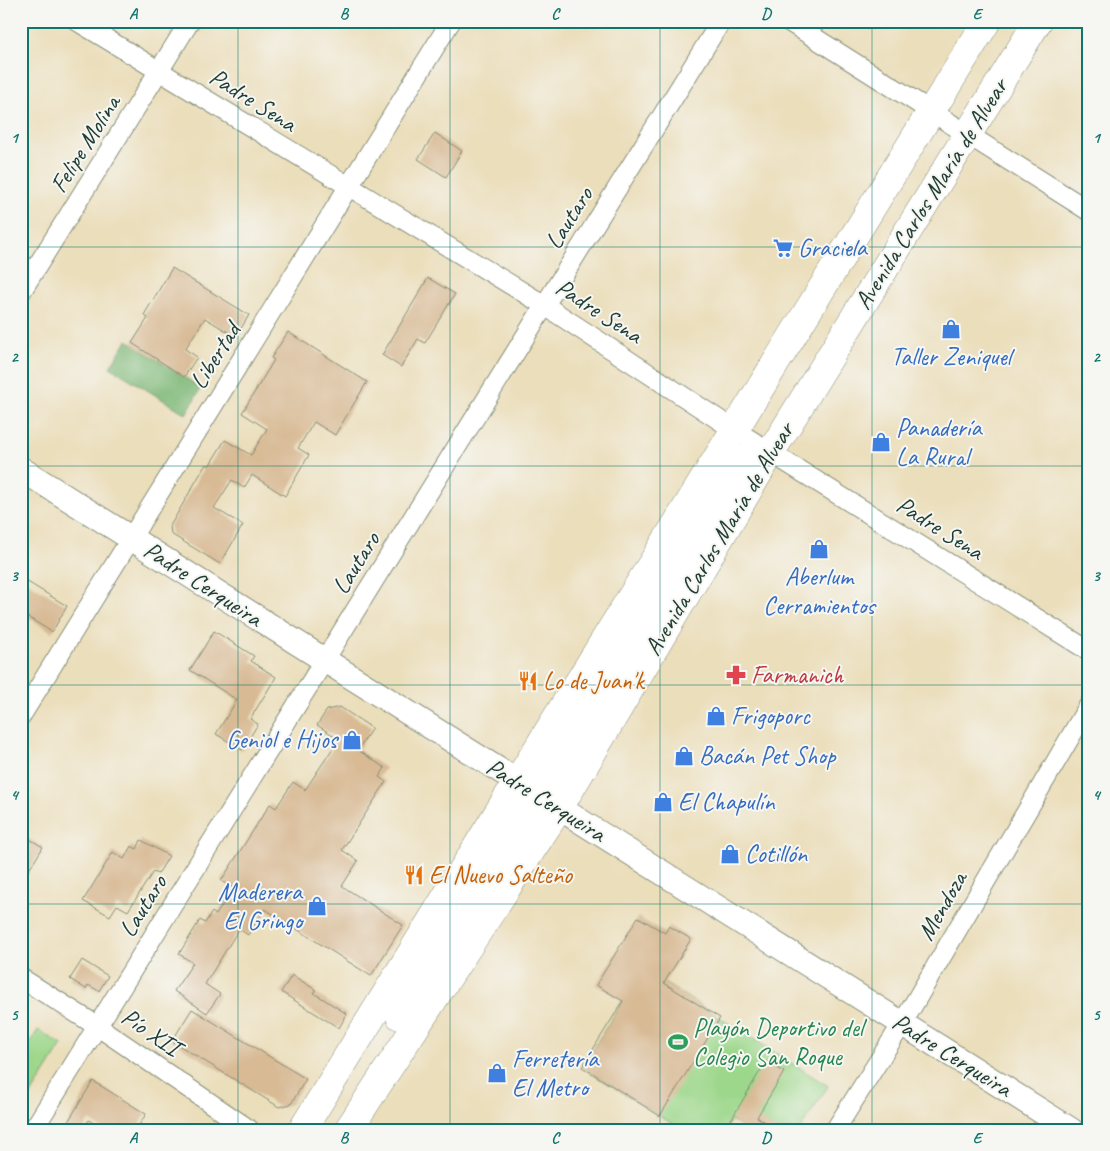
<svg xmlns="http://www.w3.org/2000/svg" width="1110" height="1151" font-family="Caveat,sans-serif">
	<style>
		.green { fill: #9dd78b; stroke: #5e8a60 }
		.forest { fill: #7eb877; stroke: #4e7a56 }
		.building { fill: #d8ba94 }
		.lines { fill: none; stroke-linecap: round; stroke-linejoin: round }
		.minor-casing { stroke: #858e78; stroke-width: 21 }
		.tertiary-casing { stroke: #858e78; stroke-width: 26 }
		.primary-casing { stroke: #858e78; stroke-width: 29 }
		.minor { stroke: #fff; stroke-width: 19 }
		.tertiary { stroke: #fff; stroke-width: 24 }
		.primary { stroke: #fff; stroke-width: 28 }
		.grid { fill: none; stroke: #0f766e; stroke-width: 1; stroke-opacity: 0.55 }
		.labels { text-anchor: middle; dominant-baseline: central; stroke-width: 4; stroke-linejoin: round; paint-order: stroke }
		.street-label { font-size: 25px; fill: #1f3d34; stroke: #f6f6f2 }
		.shop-label { font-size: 25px; fill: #366cbe; stroke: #f6f6f2; text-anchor: start }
		.health-label { font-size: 25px; fill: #be3a42; stroke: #f6f6f2; text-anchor: start }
		.food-label { font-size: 25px; fill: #c56008; stroke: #f6f6f2; text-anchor: start }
		.leisure-label { font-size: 25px; fill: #27864d; stroke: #f6f6f2; text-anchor: start }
		.neatline { fill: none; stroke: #0f766e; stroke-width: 2 }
		.grid-label { font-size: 16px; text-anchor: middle; font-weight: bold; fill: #0f766e }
	</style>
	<rect width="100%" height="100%" fill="#f6f6f2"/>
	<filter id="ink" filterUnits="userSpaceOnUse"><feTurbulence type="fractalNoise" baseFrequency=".02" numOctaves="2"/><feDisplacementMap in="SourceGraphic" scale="10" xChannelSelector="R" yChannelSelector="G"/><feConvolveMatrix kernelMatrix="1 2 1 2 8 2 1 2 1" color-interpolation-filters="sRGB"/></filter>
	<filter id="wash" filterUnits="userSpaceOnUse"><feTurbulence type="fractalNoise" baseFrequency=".0096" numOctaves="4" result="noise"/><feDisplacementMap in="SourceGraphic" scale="20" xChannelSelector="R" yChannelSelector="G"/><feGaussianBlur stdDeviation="1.12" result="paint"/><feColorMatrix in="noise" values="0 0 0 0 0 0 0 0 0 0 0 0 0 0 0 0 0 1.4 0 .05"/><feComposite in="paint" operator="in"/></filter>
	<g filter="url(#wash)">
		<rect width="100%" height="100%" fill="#ebdebb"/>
		<g class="green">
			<polygon points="642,969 828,1086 800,1130 745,1130 731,1120 725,1130 682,1130 582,1067"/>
			<polygon points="38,1030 62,1045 21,1111 21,1058"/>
		</g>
		<polygon class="forest" points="127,340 201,388 186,414 110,367"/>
		<g id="blocks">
			<g class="building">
				<polygon points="435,133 462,151 446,177 418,159"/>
				<polygon points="172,268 249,315 236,337 205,318 185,349 197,357 184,377 132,343 148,318 144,315"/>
				<polygon points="428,278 455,294 425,343 418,339 401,367 382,355"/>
				<polygon points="288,332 367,382 335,435 314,422 298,448 309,455 285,496 252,475 244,488 232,480 214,508 243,525 220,564 171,534 170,526 206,464 209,466 225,440 251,455 267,429 242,413 274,360 271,358"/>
				<polygon points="21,578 67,606 52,632 21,613"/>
				<polygon points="214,631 254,656 251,661 276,677 250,719 258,724 242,750 216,734 237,700 190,670"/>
				<polygon points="340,707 372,728 358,750 385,768 379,777 386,782 342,850 358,861 342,886 403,925 371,976 265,909 248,935 239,929 205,984 220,994 207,1013 174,991 193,963 179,954 200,920 205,923 212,912 216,915 233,888 221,881 270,804 276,808 293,782 305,790 339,739 317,725 327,710"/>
				<polygon points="21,834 43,847 21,883"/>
				<polygon points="141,840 169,856 158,874 153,872 128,911 117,905 110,916 83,901 113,852 124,859 131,846 137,849"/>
				<polygon points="638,917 665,933 669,926 691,939 664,983 720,1018 660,1116 582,1067 623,1001 596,985"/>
				<polygon points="82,960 108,976 99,991 88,985 86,989 70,979"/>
				<polygon points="292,975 316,990 314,993 347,1014 339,1028 281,992"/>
				<polygon points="192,1009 306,1079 291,1104 279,1107 172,1041"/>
				<polygon points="766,1061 784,1072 757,1117 777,1130 745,1130 731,1120"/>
				<polygon points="93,1081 146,1114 136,1130 104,1130 89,1120 83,1130 63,1130"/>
			</g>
		</g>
	</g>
	<g filter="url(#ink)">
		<use href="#blocks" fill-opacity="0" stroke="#858e78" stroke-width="1"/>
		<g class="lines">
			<defs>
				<g id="minor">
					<polyline points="77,21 544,305 733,429 1089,651"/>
					<polyline points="788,21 1089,211"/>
					<polyline points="21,292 190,21"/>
					<polyline points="21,716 451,21"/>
					<polyline points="21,978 97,1026 250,1130"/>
					<polyline points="33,1130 721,21"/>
					<polyline points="835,1130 902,1024 1089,705"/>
				</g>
				<polyline id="tertiary" points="21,469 1071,1130"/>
				<g id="primary">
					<polyline points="400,1016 745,459"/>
					<polyline points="302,1130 987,21"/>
					<polyline points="348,1130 559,808 771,452 1038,21"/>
				</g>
			</defs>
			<use href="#minor" class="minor-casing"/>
			<use href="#tertiary" class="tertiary-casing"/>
			<use href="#primary" class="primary-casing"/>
			<use href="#minor" class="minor"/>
			<use href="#tertiary" class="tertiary"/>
			<use href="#primary" class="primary"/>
		</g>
	</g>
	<path class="grid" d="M238 21V1130M450 21V1130M660 21V1130M872 21V1130M21 247H1089M21 466H1089M21 685H1089M21 904H1089"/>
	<defs>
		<symbol id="supermarket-bare" viewBox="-9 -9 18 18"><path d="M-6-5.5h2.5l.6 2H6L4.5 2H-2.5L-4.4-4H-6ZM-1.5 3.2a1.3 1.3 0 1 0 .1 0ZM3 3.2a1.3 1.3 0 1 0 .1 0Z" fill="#3f7fe0" stroke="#f6f6f2" stroke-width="2.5" paint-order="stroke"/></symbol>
		<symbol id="shop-bare" viewBox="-9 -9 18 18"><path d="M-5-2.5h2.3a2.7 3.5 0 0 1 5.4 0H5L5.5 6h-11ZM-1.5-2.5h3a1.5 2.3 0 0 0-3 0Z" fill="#3f7fe0" stroke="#f6f6f2" stroke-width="2.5" paint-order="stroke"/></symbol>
		<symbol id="pharmacy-bare" viewBox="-9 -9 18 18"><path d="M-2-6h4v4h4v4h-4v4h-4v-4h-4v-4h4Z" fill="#e0444e" stroke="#f6f6f2" stroke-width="2.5" paint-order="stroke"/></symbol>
		<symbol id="restaurant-bare" viewBox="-9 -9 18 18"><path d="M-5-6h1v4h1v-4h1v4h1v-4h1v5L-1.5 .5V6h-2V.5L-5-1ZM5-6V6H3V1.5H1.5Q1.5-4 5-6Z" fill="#e8710a" stroke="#f6f6f2" stroke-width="2.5" paint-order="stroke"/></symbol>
		<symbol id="stadium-bare" viewBox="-9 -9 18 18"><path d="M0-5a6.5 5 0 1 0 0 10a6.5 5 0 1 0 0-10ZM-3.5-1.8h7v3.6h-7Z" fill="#2e9e5b" stroke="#f6f6f2" stroke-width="2.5" paint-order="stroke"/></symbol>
	</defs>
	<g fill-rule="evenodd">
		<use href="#supermarket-bare" x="769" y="234" width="28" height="28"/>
		<use href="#shop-bare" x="937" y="315" width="28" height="28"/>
		<use href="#shop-bare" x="867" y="428" width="28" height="28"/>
		<use href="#shop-bare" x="805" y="535" width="28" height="28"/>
		<use href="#pharmacy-bare" x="722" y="661" width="28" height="28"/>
		<use href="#restaurant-bare" x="514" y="667" width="28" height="28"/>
		<use href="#shop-bare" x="702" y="702" width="28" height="28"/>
		<use href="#shop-bare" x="338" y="726" width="28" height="28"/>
		<use href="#shop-bare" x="670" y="742" width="28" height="28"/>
		<use href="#shop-bare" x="649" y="788" width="28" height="28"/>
		<use href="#shop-bare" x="716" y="840" width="28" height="28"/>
		<use href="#restaurant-bare" x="400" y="861" width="28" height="28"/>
		<use href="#shop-bare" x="303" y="892" width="28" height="28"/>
		<use href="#stadium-bare" x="664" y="1028" width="28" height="28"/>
		<use href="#shop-bare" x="483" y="1059" width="28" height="28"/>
	</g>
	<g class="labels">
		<g class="street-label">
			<text transform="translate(253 100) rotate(32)">Padre Sena</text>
			<text transform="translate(85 144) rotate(-58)">Felipe Molina</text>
			<text transform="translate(931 194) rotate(-58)">Avenida Carlos María de Alvear</text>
			<text transform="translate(569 218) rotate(-58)">Lautaro</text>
			<text transform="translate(599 311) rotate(33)">Padre Sena</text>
			<text transform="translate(215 356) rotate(-58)">Libertad</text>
			<text transform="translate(940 528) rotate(32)">Padre Sena</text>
			<text transform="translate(719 539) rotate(-59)">Avenida Carlos María de Alvear</text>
			<text transform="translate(356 563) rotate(-58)">Lautaro</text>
			<text transform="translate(203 584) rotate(33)">Padre Cerqueira</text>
			<text transform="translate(546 800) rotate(32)">Padre Cerqueira</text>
			<text transform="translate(143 906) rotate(-58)">Lautaro</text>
			<text transform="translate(942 906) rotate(-60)">Mendoza</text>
			<text transform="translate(151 1032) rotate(34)">Pío XII</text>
			<text transform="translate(952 1055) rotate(32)">Padre Cerqueira</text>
		</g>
		<g class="shop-label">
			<text x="798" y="248">Graciela</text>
			<text x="951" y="357" text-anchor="middle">Taller Zeniquel</text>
			<text x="896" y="428">Panadería<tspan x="896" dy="29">La Rural</tspan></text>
			<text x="819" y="577" text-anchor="middle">Aberlum<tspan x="819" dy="29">Cerramientos</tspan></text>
			<text x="731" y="716">Frigoporc</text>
			<text x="337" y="740" text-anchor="end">Geniol e Hijos</text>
			<text x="699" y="756">Bacán Pet Shop</text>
			<text x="678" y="802">El Chapulín</text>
			<text x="745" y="854">Cotillón</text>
			<text x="302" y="892" text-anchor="end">Maderera<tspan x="302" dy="29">El Gringo</tspan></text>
			<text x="512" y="1059">Ferretería<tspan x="512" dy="29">El Metro</tspan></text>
		</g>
		<g class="health-label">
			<text x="751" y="675">Farmanich</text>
		</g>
		<g class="food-label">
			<text x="543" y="681">Lo de Juan'k</text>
			<text x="429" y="875">El Nuevo Salteño</text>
		</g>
		<g class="leisure-label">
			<text x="693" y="1028">Playón Deportivo del<tspan x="693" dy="29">Colegio San Roque</tspan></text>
		</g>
	</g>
	<rect width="1110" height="1151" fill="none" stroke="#f6f6f2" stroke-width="55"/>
	<rect x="28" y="28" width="1054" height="1096" class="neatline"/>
	<g class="grid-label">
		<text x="133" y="19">A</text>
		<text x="344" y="19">B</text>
		<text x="555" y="19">C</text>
		<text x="766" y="19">D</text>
		<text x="977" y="19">E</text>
		<text x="14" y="143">1</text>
		<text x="1096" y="143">1</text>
		<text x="14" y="362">2</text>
		<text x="1096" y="362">2</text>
		<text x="14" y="581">3</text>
		<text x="1096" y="581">3</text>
		<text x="14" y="800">4</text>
		<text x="1096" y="800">4</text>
		<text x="14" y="1020">5</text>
		<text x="1096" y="1020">5</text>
		<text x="133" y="1143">A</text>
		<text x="344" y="1143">B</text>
		<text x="555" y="1143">C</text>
		<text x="766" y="1143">D</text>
		<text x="977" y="1143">E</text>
	</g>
</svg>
